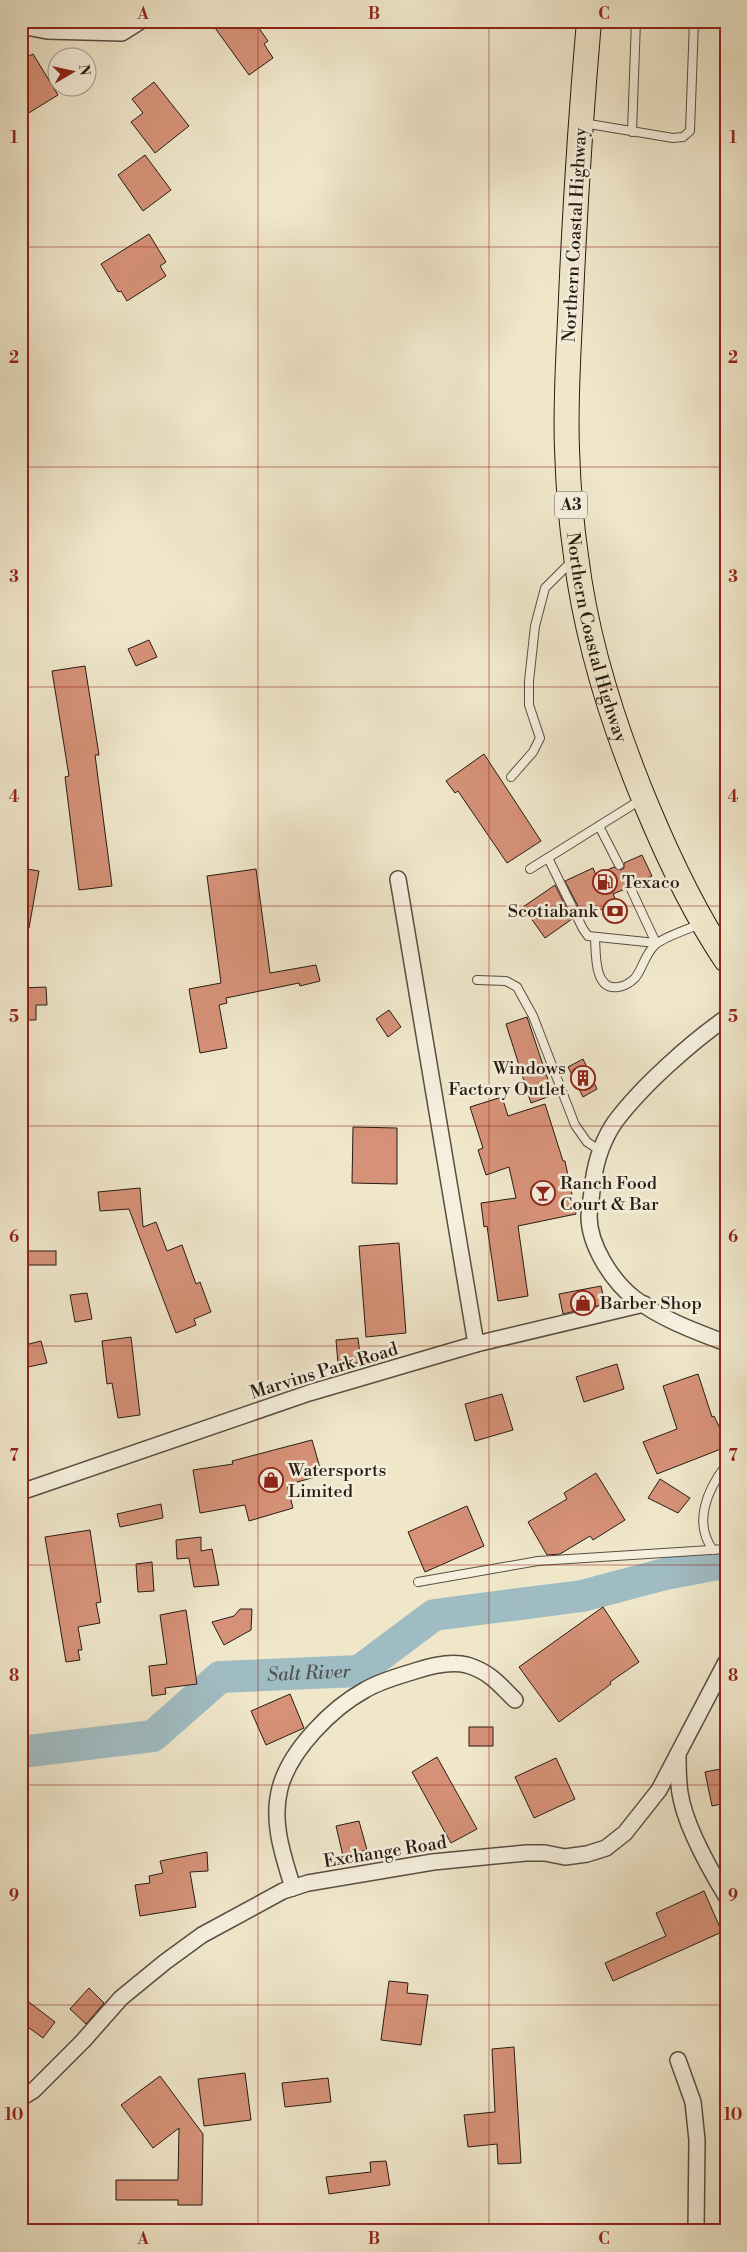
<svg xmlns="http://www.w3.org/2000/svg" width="747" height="2252" font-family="'Libre Bodoni',serif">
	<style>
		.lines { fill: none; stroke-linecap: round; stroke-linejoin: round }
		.river { stroke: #a0bcc3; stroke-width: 32 }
		.building { fill: #d69279; stroke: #271b13 }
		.service-casing { stroke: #594e41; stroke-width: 10 }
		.minor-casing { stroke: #594e41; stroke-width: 18 }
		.primary-casing { stroke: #271b13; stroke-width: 26 }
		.service { stroke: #f5efdd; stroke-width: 8 }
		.minor { stroke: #f5efdd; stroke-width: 15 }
		.primary { stroke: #f0e7cb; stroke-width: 24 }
		.grid { fill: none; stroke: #8f2418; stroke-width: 1; stroke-opacity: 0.55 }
		.labels { text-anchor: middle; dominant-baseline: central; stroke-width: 5; stroke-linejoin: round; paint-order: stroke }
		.shield { fill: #f5efdd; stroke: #655b50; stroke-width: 1 }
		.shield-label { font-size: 16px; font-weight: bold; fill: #271b13 }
		.street-label { font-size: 18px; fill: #271b13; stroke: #f5efdd }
		.poi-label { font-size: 18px; fill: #271b13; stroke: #f5efdd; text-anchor: start }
		.water-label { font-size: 19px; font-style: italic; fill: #515351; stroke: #f5efdd }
		.neatline { fill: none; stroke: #8f2418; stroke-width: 2 }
		.grid-label { font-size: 16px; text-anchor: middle; font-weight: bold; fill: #8f2418 }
	</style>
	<rect width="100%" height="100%" fill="#f0e7cb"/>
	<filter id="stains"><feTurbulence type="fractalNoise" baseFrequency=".004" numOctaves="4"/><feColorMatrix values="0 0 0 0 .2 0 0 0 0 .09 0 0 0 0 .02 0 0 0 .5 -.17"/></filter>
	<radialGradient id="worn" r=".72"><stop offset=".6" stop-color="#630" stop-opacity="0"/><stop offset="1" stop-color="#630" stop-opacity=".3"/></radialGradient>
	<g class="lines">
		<path class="river" id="s1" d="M21 1752 153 1736 220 1677 359 1671 434 1615 582 1596 665 1574 718 1564"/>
	</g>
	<g class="building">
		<polygon points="210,21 254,21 268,41 264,44 273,58 249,75"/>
		<polygon points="33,54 58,95 27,114 21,105 21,60"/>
		<polygon points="154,82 189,126 155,153 131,122 143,113 132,99"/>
		<polygon points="145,155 171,190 143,211 118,175"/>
		<polygon points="149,234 166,262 160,266 166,276 127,301 121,291 118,292 101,264"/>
		<polygon points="149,640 157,657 136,666 128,649"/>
		<polygon points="85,666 99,755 95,755 112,886 79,890 65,777 69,776 52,671"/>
		<polygon points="484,754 541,841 507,863 458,791 455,793 446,781"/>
		<polygon points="642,855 652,876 635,884 631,882 627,882 625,889 613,894 617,902 587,916 585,910 581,912 565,881 593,868 596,875 614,867 621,870 624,868 624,863"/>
		<polygon points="21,868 39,871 29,928 21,927"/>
		<polygon points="256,869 270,973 316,965 320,981 300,986 299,983 226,998 227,1003 219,1005 227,1048 200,1053 189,989 221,983 207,876"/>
		<polygon points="555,885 572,919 545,938 523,907"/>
		<polygon points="46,987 47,1005 36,1005 36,1020 21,1020 21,988"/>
		<polygon points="389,1010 401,1027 388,1037 376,1019"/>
		<polygon points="527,1017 553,1095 531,1103 506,1024"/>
		<polygon points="583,1059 597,1089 583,1097 568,1067"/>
		<polygon points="502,1097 508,1116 545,1104 563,1161 565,1161 576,1214 518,1226 528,1296 498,1301 487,1226 484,1227 481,1203 516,1198 509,1167 486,1175 478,1150 483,1148 470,1107"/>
		<polygon points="353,1127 397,1128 397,1184 352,1183"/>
		<polygon points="140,1188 143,1227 156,1222 167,1251 182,1245 196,1284 200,1282 211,1312 194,1319 196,1325 176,1333 129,1209 100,1211 98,1192"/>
		<polygon points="399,1243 406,1333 366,1337 359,1246"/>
		<rect x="26" y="1251" width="30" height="14"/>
		<polygon points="601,1286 605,1304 563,1314 559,1294"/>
		<polygon points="87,1293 92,1319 75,1322 70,1295"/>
		<polygon points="131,1337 140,1415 118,1418 112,1383 107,1384 102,1341"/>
		<polygon points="358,1338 361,1363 338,1364 336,1340"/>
		<polygon points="41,1341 47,1363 23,1368 21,1346"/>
		<polygon points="617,1364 624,1389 584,1402 576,1377"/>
		<polygon points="698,1374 712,1417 714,1416 726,1441 726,1447 657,1474 643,1442 677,1429 663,1386"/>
		<polygon points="502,1394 513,1430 475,1441 465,1404"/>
		<polygon points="312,1440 322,1475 287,1485 293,1508 249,1521 245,1505 200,1513 193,1470 233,1464 232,1461"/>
		<polygon points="596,1473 625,1520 593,1540 590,1536 560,1554 547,1555 528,1522 567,1499 564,1493"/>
		<polygon points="660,1479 690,1498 678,1513 648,1498"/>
		<polygon points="161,1504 163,1518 120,1527 117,1514"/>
		<polygon points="467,1506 484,1546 425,1572 408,1532"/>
		<polygon points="90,1530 101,1602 96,1603 100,1623 78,1627 82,1650 78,1650 80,1660 66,1662 45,1537"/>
		<polygon points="201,1537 201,1551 212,1549 219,1585 194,1587 189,1558 177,1559 176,1540"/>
		<polygon points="152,1562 154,1591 138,1592 136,1564"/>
		<polygon points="603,1607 639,1662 610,1682 611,1684 559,1722 519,1667"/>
		<polygon points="240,1609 252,1609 251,1630 224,1645 212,1622 234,1616"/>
		<polygon points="186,1610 197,1684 165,1688 166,1694 152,1696 149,1666 167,1664 160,1615"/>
		<polygon points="290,1694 304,1728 266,1745 251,1711"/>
		<rect x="469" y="1727" width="24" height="19"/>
		<polygon points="437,1757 477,1829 451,1843 412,1772"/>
		<polygon points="556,1758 575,1799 534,1818 515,1777"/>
		<polygon points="726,1768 726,1803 712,1806 705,1772"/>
		<polygon points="359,1821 367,1850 343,1856 336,1826"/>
		<polygon points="207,1852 208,1871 190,1872 196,1907 140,1916 135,1885 150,1883 149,1876 163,1873 160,1861"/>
		<polygon points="704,1891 722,1932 613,1981 605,1963 666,1936 656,1913"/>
		<polygon points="389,1981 408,1983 407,1993 428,1995 421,2045 381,2040"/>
		<polygon points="89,1988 104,2003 86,2024 70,2009"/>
		<polygon points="21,1996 55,2022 43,2038 21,2022"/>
		<polygon points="514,2047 521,2163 498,2164 497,2144 468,2147 464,2115 495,2112 492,2049"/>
		<polygon points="245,2073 251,2120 204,2126 198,2079"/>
		<polygon points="160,2076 203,2134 202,2205 178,2205 178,2200 116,2200 116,2180 178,2180 179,2128 153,2148 121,2105"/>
		<polygon points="328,2078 331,2102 285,2107 282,2083"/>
		<polygon points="386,2161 390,2185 329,2194 326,2177 371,2172 370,2162"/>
	</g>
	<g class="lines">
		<defs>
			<g id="service">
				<polyline points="583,123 673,138 683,137 690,131 694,21"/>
				<polyline points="632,132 636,21"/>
				<polyline points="511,777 533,752 540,738 529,705 529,681 535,626 545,588 573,560"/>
				<polyline points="599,826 619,865"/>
				<polyline points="548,858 583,929 588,936 656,943 630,887"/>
				<polyline points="530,869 642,799"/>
				<path d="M595 938C596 954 594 991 618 987 625 986 630 983 635 978 643 968 645 954 655 945 663 937 689 929 700 924"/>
				<polyline points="477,980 506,981 517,987 533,1016 575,1125 587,1142 599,1150"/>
				<path d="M713 1550C693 1523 707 1490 726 1465"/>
				<polyline points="418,1582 538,1561 726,1549"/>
			</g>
			<g id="minor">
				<polyline points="21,26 47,31 122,33 141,21"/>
				<polyline points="398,879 476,1344"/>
				<path d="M726 1018C690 1043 641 1087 615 1122 602 1141 596 1160 593 1182 592 1193 590 1205 589 1216 589 1245 612 1281 634 1298 661 1319 694 1331 726 1343"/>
				<polyline points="21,1492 309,1393 476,1344 644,1304"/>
				<path d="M678 1754C678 1767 678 1781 680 1793 685 1826 709 1868 726 1896"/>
				<path d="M293 1888C283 1855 271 1822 280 1788 290 1750 332 1708 365 1690 380 1681 399 1676 415 1671 430 1666 451 1661 467 1665 490 1672 499 1684 515 1700"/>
				<polyline points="678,2060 693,2102 697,2140 696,2231"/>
				<polyline points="21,2098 34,2090 83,2041 121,1998 165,1962 202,1935 283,1891 308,1883 433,1862 526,1853 545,1853 565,1857 587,1854 606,1848 625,1833 659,1790 726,1662"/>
			</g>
			<g id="primary">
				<path id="s2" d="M589 21C581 113 575 206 571 298 569 348 565 399 567 449 568 484 571 521 576 556 586 638 614 727 646 804 668 857 693 911 726 960"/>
			</g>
		</defs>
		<use href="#service" class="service-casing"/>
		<use href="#minor" class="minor-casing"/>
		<use href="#primary" class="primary-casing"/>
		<use href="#service" class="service"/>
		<use href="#minor" class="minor"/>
		<use href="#primary" class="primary"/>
	</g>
	<path class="grid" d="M258 21V2231M489 21V2231M21 247H726M21 467H726M21 687H726M21 906H726M21 1126H726M21 1346H726M21 1565H726M21 1785H726M21 2005H726"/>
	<defs>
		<symbol id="fuel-ring" viewBox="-11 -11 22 22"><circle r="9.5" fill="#f5efdd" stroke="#8f2418" stroke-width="1.5"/><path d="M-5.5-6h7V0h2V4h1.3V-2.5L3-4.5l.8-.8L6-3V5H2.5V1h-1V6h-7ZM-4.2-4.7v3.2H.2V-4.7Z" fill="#8f2418"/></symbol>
		<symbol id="bank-ring" viewBox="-11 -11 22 22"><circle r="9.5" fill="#f5efdd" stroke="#8f2418" stroke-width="1.5"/><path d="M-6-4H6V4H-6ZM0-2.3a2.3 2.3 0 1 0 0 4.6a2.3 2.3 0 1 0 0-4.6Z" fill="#8f2418"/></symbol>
		<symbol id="building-ring" viewBox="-11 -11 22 22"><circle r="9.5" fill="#f5efdd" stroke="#8f2418" stroke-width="1.5"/><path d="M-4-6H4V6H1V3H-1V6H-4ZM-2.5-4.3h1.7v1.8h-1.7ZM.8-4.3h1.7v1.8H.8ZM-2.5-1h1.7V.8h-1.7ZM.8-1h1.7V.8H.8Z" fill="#8f2418"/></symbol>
		<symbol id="bar-ring" viewBox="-11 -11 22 22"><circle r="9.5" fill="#f5efdd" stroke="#8f2418" stroke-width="1.5"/><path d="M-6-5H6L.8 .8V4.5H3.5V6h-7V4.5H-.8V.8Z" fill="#8f2418"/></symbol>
		<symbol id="shop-ring" viewBox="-11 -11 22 22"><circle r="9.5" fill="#f5efdd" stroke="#8f2418" stroke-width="1.5"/><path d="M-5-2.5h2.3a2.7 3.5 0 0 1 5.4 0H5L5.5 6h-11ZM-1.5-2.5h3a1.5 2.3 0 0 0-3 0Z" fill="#8f2418"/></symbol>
	</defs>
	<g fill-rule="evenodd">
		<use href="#fuel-ring" x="591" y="868" width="28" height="28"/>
		<use href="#bank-ring" x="601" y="897" width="28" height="28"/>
		<use href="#building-ring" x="569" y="1064" width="28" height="28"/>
		<use href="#bar-ring" x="529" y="1179" width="28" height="28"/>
		<use href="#shop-ring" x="569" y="1289" width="28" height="28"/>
		<use href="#shop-ring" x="257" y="1466" width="28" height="28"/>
	</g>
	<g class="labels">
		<rect class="shield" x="555" y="491.5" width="32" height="27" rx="4"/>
		<g class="shield-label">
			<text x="571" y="505">A3</text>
		</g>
		<g class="street-label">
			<text transform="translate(575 235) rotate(-87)">Northern Coastal Highway</text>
			<text stroke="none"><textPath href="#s2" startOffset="620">Northern Coastal Highway</textPath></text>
			<text transform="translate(324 1371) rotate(-17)">Marvins Park Road</text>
			<text transform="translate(385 1852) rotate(-9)">Exchange Road</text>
		</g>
		<g class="poi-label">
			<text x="622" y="882">Texaco</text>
			<text x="598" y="911" text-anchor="end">Scotiabank</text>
			<text x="566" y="1068" text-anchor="end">Windows<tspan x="566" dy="21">Factory Outlet</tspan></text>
			<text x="560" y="1183">Ranch Food<tspan x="560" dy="21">Court &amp; Bar</tspan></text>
			<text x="600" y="1303">Barber Shop</text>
			<text x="288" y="1470">Watersports<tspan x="288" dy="21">Limited</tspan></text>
		</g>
		<g class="water-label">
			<text stroke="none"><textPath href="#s1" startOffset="311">Salt River</textPath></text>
		</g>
	</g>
	<rect width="747" height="2252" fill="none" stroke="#f0e7cb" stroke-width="55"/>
	<g transform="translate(72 72) rotate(81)"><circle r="24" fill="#f5efdd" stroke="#a39a8c"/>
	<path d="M0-4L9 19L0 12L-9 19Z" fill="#8f2418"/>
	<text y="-8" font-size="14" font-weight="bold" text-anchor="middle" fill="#271b13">N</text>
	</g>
	<rect x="28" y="28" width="692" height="2196" class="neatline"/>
	<g class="grid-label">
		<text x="143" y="19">A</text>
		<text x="374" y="19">B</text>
		<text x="604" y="19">C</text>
		<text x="14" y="143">1</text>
		<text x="733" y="143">1</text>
		<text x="14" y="363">2</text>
		<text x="733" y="363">2</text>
		<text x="14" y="582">3</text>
		<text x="733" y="582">3</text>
		<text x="14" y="802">4</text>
		<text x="733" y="802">4</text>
		<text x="14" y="1022">5</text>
		<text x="733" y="1022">5</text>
		<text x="14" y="1242">6</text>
		<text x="733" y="1242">6</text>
		<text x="14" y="1461">7</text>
		<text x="733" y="1461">7</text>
		<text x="14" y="1681">8</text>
		<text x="733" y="1681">8</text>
		<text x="14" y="1901">9</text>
		<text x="733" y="1901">9</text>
		<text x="14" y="2120">10</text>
		<text x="733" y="2120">10</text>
		<text x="143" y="2244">A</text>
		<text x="374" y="2244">B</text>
		<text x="604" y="2244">C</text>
	</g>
	<rect width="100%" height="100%" filter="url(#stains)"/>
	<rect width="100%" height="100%" fill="url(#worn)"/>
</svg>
